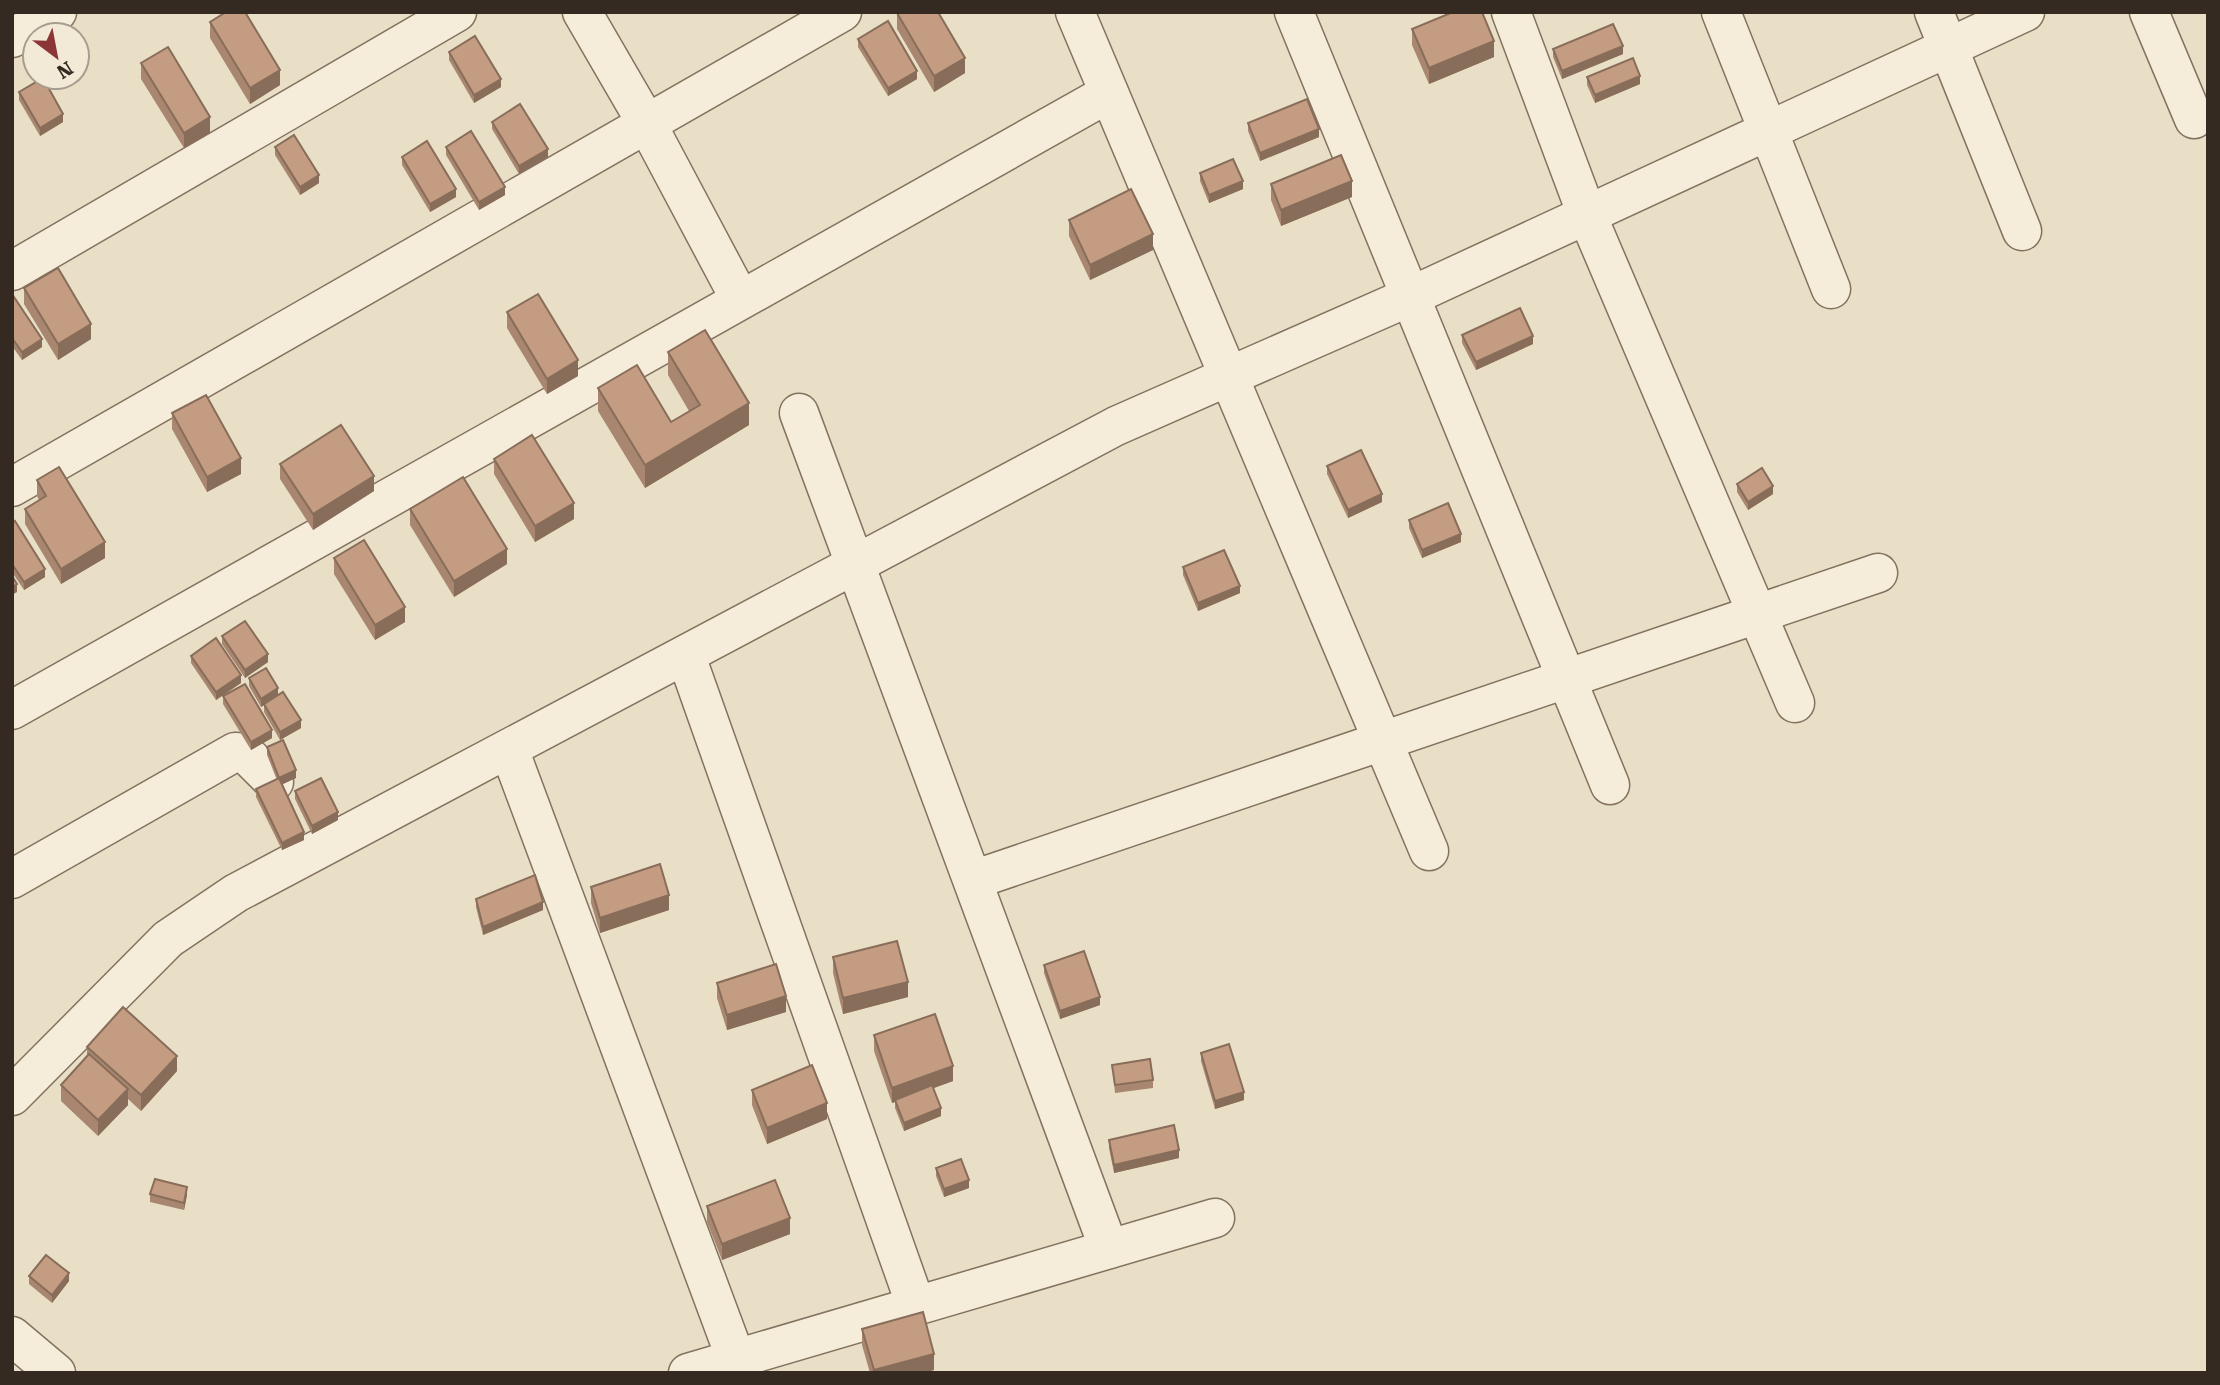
<svg xmlns="http://www.w3.org/2000/svg" width="2220" height="1385" font-family="'Roboto Serif',serif">
	<style>
		.lines { fill: none; stroke-linecap: round; stroke-linejoin: round }
		.minor-casing { stroke: #83725f; stroke-width: 41 }
		.minor { stroke: #f5edda; stroke-width: 38 }
		.wall { fill: #a8866f }
		.shaded-wall { fill: #886d5a }
		.building { fill: #c39c81; stroke: #886d5a; stroke-width: 2 }
	</style>
	<rect width="100%" height="100%" fill="#e9dfc7"/>
	<g class="lines">
		<defs>
			<g id="minor">
				<polyline points="582,12 647,124 740,299"/>
				<polyline points="1075,12 1429,851"/>
				<polyline points="1294,12 1610,785"/>
				<polyline points="1511,12 1587,215 1795,703"/>
				<polyline points="1721,12 1831,289"/>
				<polyline points="1934,12 2022,231"/>
				<polyline points="2149,12 2194,119"/>
				<polyline points="12,38 57,12"/>
				<polyline points="12,271 457,12"/>
				<polyline points="799,413 1109,1249"/>
				<polyline points="12,487 842,12"/>
				<polyline points="686,656 916,1306"/>
				<polyline points="12,710 1109,93"/>
				<polyline points="509,749 736,1359"/>
				<polyline points="12,879 235,752 245,753 274,782"/>
				<polyline points="973,880 1878,573"/>
				<polyline points="12,1096 168,939 236,893 1116,426 1409,297 2025,12"/>
				<polyline points="12,1336 56,1373"/>
				<polyline points="688,1373 1215,1218"/>
			</g>
		</defs>
		<use href="#minor" class="minor-casing"/>
		<use href="#minor" class="minor"/>
	</g>
	<g class="wall">
		<polygon points="897,13 965,73 934,92 897,29"/>
		<polygon points="210,22 280,85 250,104 210,38"/>
		<polygon points="1412,29 1494,57 1429,84 1412,45"/>
		<polygon points="858,39 917,79 888,96 858,47"/>
		<polygon points="1553,49 1623,54 1562,79 1553,57"/>
		<polygon points="449,52 501,87 474,103 449,60"/>
		<polygon points="141,63 210,133 184,148 141,79"/>
		<polygon points="1587,77 1640,84 1595,103 1587,85"/>
		<polygon points="19,92 63,122 40,136 19,100"/>
		<polygon points="492,122 548,157 519,174 492,129"/>
		<polygon points="1248,123 1319,137 1260,161 1248,131"/>
		<polygon points="275,147 319,183 300,195 275,155"/>
		<polygon points="446,147 505,195 479,210 446,155"/>
		<polygon points="402,157 456,197 430,212 402,165"/>
		<polygon points="1200,173 1243,189 1209,203 1200,181"/>
		<polygon points="1271,184 1352,197 1281,226 1271,200"/>
		<polygon points="1069,220 1153,250 1090,280 1069,236"/>
		<polygon points="24,288 91,339 58,360 24,304"/>
		<polygon points="12,294 42,347 22,360 12,346"/>
		<polygon points="507,312 578,376 547,394 507,328"/>
		<polygon points="1462,335 1533,344 1476,370 1462,343"/>
		<polygon points="668,352 749,425 645,488 598,411 598,388 671,422 689,411 668,375"/>
		<polygon points="172,413 241,474 207,492 172,429"/>
		<polygon points="494,459 574,519 535,542 494,474"/>
		<polygon points="280,464 374,491 313,530 280,479"/>
		<polygon points="1327,466 1382,502 1348,518 1327,474"/>
		<polygon points="37,480 105,558 61,584 25,524 25,509 39,500 37,496"/>
		<polygon points="1737,484 1773,494 1748,510 1737,492"/>
		<polygon points="410,509 507,564 454,597 410,525"/>
		<polygon points="1409,520 1461,542 1422,558 1409,528"/>
		<polygon points="12,523 45,577 24,590 12,572"/>
		<polygon points="334,558 405,622 375,640 334,574"/>
		<polygon points="1183,567 1240,593 1198,611 1183,575"/>
		<polygon points="222,636 268,662 245,678 222,644"/>
		<polygon points="191,656 241,683 216,700 191,663"/>
		<polygon points="249,678 278,695 301,728 280,740 264,712 264,705 261,707 249,686"/>
		<polygon points="223,696 272,738 251,750 223,704"/>
		<polygon points="267,747 296,778 282,784 304,840 282,850 256,797 256,789 277,780 267,755"/>
		<polygon points="295,791 338,820 312,834 295,799"/>
		<polygon points="591,887 669,910 600,933 591,903"/>
		<polygon points="476,899 543,910 483,935 476,907"/>
		<polygon points="833,957 908,997 843,1014 833,973"/>
		<polygon points="1044,965 1100,1005 1060,1019 1044,973"/>
		<polygon points="717,983 786,1012 727,1030 717,998"/>
		<polygon points="874,1035 953,1081 934,1088 941,1116 904,1131 895,1108 895,1102 892,1103 874,1051"/>
		<polygon points="87,1047 177,1071 141,1111 128,1099 128,1105 98,1136 61,1101 61,1085 87,1056"/>
		<polygon points="1201,1053 1244,1100 1215,1109 1201,1061"/>
		<polygon points="1112,1065 1153,1080 1153,1088 1115,1093"/>
		<polygon points="752,1090 827,1119 767,1144 752,1105"/>
		<polygon points="1109,1140 1179,1158 1114,1173 1109,1148"/>
		<polygon points="936,1168 969,1188 944,1197 936,1176"/>
		<polygon points="150,1194 187,1195 184,1210 150,1202"/>
		<polygon points="707,1206 790,1234 722,1260 707,1222"/>
		<polygon points="29,1276 69,1281 52,1303 29,1284"/>
		<polygon points="862,1329 934,1370 923,1373 870,1373 862,1345"/>
	</g>
	<g class="shaded-wall">
		<polygon points="1494,41 1494,57 1429,84 1429,68"/>
		<polygon points="1623,46 1623,54 1562,79 1562,71"/>
		<polygon points="965,58 965,73 934,92 934,76"/>
		<polygon points="280,70 280,85 250,104 250,88"/>
		<polygon points="917,71 917,79 888,96 888,88"/>
		<polygon points="1640,76 1640,84 1595,103 1595,95"/>
		<polygon points="501,79 501,87 474,103 474,95"/>
		<polygon points="63,114 63,122 40,136 40,128"/>
		<polygon points="210,117 210,133 184,148 184,133"/>
		<polygon points="1319,129 1319,137 1260,161 1260,153"/>
		<polygon points="548,149 548,157 519,174 519,166"/>
		<polygon points="319,175 319,183 300,195 300,187"/>
		<polygon points="1243,181 1243,189 1209,203 1209,195"/>
		<polygon points="1352,181 1352,197 1281,226 1281,210"/>
		<polygon points="505,187 505,195 479,210 479,202"/>
		<polygon points="456,189 456,197 430,212 430,204"/>
		<polygon points="1153,234 1153,250 1090,280 1090,265"/>
		<polygon points="91,324 91,339 58,360 58,344"/>
		<polygon points="1533,336 1533,344 1476,370 1476,362"/>
		<polygon points="42,339 42,347 22,360 22,352"/>
		<polygon points="578,360 578,376 547,394 547,379"/>
		<polygon points="749,403 749,425 645,488 645,465"/>
		<polygon points="241,458 241,474 207,492 207,477"/>
		<polygon points="374,476 374,491 313,530 313,514"/>
		<polygon points="1773,486 1773,494 1748,510 1748,502"/>
		<polygon points="1382,494 1382,502 1348,518 1348,510"/>
		<polygon points="574,503 574,519 535,542 535,526"/>
		<polygon points="1461,534 1461,542 1422,558 1422,550"/>
		<polygon points="105,542 105,558 61,584 61,569"/>
		<polygon points="507,549 507,564 454,597 454,581"/>
		<polygon points="45,569 45,577 24,590 24,582"/>
		<polygon points="17,584 17,592 12,595 12,588"/>
		<polygon points="1240,586 1240,593 1198,611 1198,603"/>
		<polygon points="405,607 405,622 375,640 375,625"/>
		<polygon points="268,654 268,662 245,678 245,670"/>
		<polygon points="241,675 241,683 216,700 216,692"/>
		<polygon points="278,688 278,696 261,707 261,699"/>
		<polygon points="301,720 301,728 280,740 280,732"/>
		<polygon points="272,730 272,738 251,750 251,742"/>
		<polygon points="296,770 296,778 279,786 279,778"/>
		<polygon points="338,812 338,820 312,834 312,826"/>
		<polygon points="304,832 304,840 282,850 282,843"/>
		<polygon points="669,895 669,910 600,933 600,918"/>
		<polygon points="543,902 543,910 483,935 483,927"/>
		<polygon points="908,982 908,997 843,1014 843,998"/>
		<polygon points="786,996 786,1012 727,1030 727,1015"/>
		<polygon points="1100,997 1100,1005 1060,1019 1060,1011"/>
		<polygon points="177,1056 177,1071 141,1111 141,1095"/>
		<polygon points="953,1066 953,1081 892,1103 892,1088"/>
		<polygon points="128,1089 128,1105 98,1136 98,1120"/>
		<polygon points="1244,1092 1244,1100 1215,1109 1215,1101"/>
		<polygon points="827,1103 827,1119 767,1144 767,1128"/>
		<polygon points="941,1108 941,1116 904,1131 904,1123"/>
		<polygon points="1179,1150 1179,1158 1114,1173 1114,1165"/>
		<polygon points="969,1180 969,1188 944,1197 944,1189"/>
		<polygon points="187,1187 187,1195 184,1210 184,1203"/>
		<polygon points="790,1218 790,1234 722,1260 722,1244"/>
		<polygon points="69,1273 69,1281 52,1303 52,1295"/>
		<polygon points="934,1354 934,1370 923,1373 874,1373 874,1370"/>
	</g>
	<g class="building">
		<polygon points="226,12 245,12 280,70 250,88 210,22"/>
		<polygon points="899,12 938,12 965,58 934,76 897,13"/>
		<polygon points="1453,12 1482,12 1494,41 1429,68 1412,29"/>
		<polygon points="888,21 917,71 888,88 858,39"/>
		<polygon points="1613,24 1623,46 1562,71 1553,49"/>
		<polygon points="475,36 501,79 474,95 449,52"/>
		<polygon points="168,47 210,117 184,133 141,63"/>
		<polygon points="1633,58 1640,76 1595,95 1587,77"/>
		<polygon points="43,78 63,114 40,128 19,92"/>
		<polygon points="1307,99 1319,129 1260,153 1248,123"/>
		<polygon points="520,104 548,149 519,166 492,122"/>
		<polygon points="471,131 505,187 479,202 446,147"/>
		<polygon points="294,135 319,175 300,187 275,147"/>
		<polygon points="427,141 456,189 430,204 402,157"/>
		<polygon points="1341,155 1352,181 1281,210 1271,184"/>
		<polygon points="1233,159 1243,181 1209,195 1200,173"/>
		<polygon points="1131,189 1153,234 1090,265 1069,220"/>
		<polygon points="58,268 91,324 58,344 24,288"/>
		<polygon points="12,294 42,339 22,352 12,338"/>
		<polygon points="538,294 578,360 547,379 507,312"/>
		<polygon points="1520,308 1533,336 1476,362 1462,335"/>
		<polygon points="705,330 749,403 645,465 598,388 637,365 671,422 700,405 668,352"/>
		<polygon points="206,395 241,458 207,477 172,413"/>
		<polygon points="341,425 374,476 313,514 280,464"/>
		<polygon points="532,435 574,503 535,526 494,459"/>
		<polygon points="1361,450 1382,494 1348,510 1327,466"/>
		<polygon points="59,467 105,542 61,569 25,509 46,496 37,480"/>
		<polygon points="1762,468 1773,486 1748,502 1737,484"/>
		<polygon points="463,477 507,549 454,581 410,509"/>
		<polygon points="1448,503 1461,534 1422,550 1409,520"/>
		<polygon points="15,521 45,569 24,582 12,564 12,523"/>
		<polygon points="364,540 405,607 375,625 334,558"/>
		<polygon points="1224,550 1240,586 1198,603 1183,567"/>
		<polygon points="12,576 17,584 12,588"/>
		<polygon points="245,621 268,654 245,670 222,636"/>
		<polygon points="216,638 241,675 216,692 191,656"/>
		<polygon points="266,668 278,688 261,699 249,678"/>
		<polygon points="245,684 272,730 251,742 223,696"/>
		<polygon points="283,692 301,720 280,732 264,704"/>
		<polygon points="283,740 296,770 279,778 267,747"/>
		<polygon points="279,778 304,832 282,843 256,789"/>
		<polygon points="321,778 338,812 312,826 295,791"/>
		<polygon points="660,864 669,895 600,918 591,887"/>
		<polygon points="535,875 543,902 483,927 476,899"/>
		<polygon points="897,941 908,982 843,998 833,957"/>
		<polygon points="1084,951 1100,997 1060,1011 1044,965"/>
		<polygon points="776,964 786,996 727,1015 717,983"/>
		<polygon points="123,1007 177,1056 141,1095 87,1047"/>
		<polygon points="935,1014 953,1066 892,1088 874,1035"/>
		<polygon points="1229,1044 1244,1092 1215,1101 1201,1053"/>
		<polygon points="89,1054 128,1089 98,1120 61,1085"/>
		<polygon points="1150,1059 1153,1080 1115,1085 1112,1065"/>
		<polygon points="812,1065 827,1103 767,1128 752,1090"/>
		<polygon points="932,1085 941,1108 904,1123 895,1100"/>
		<polygon points="1174,1125 1179,1150 1114,1165 1109,1140"/>
		<polygon points="961,1159 969,1180 944,1189 936,1168"/>
		<polygon points="155,1179 187,1187 184,1203 150,1194"/>
		<polygon points="775,1180 790,1218 722,1244 707,1206"/>
		<polygon points="46,1255 69,1273 52,1295 29,1276"/>
		<polygon points="923,1312 934,1354 874,1370 862,1329"/>
	</g>
	<rect width="2220" height="1385" fill="none" stroke="#352a21" stroke-width="28"/>
	<g transform="translate(56 56) rotate(148)"><circle r="33" fill="#f2ead6" stroke="#a69d8e" stroke-width="2"/>
	<path d="M0-5L12 26L0 18L-12 26Z" fill="#8c3536"/>
	<text y="-10" font-size="19" font-weight="bold" text-anchor="middle" fill="#352a21">N</text>
	</g>
</svg>
